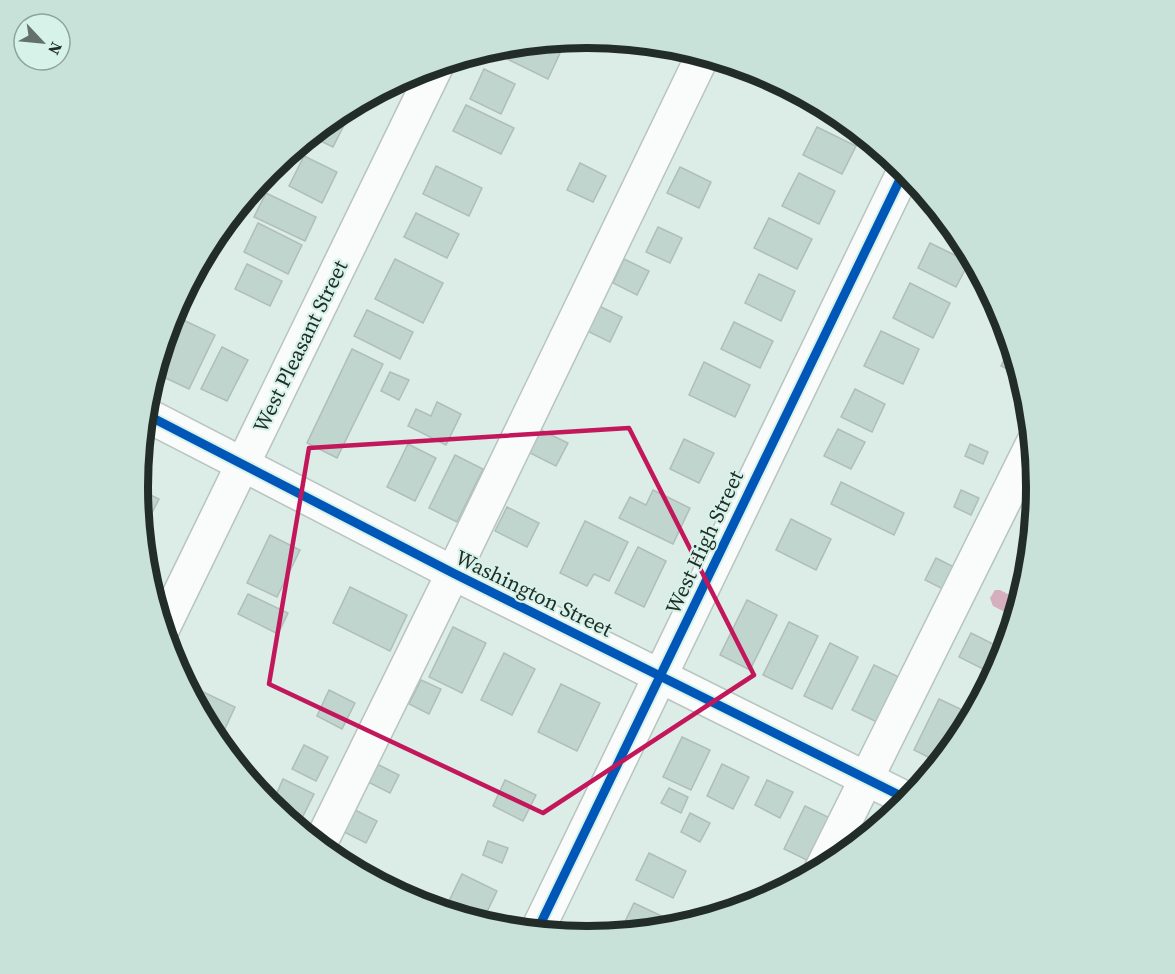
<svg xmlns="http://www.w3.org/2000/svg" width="1175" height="974" font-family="'Source Serif 4',serif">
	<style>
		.water { fill: #d5afbe }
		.building { fill: #bfd5ce; stroke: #b1bdb9; stroke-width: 1.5 }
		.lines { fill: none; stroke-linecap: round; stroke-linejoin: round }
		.minor-casing { stroke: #b8c4c0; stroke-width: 36 }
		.minor { stroke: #fafcfb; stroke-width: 33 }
		.cycleway-casing { stroke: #d6f2e9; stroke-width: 13 }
		.cycleway { stroke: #0057b8; stroke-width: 9 }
		.marked { fill: none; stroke: #c2185b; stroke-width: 4.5; stroke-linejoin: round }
		.labels { text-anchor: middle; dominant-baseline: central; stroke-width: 4.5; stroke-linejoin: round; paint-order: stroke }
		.street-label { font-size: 21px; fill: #222d2a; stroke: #d6f2e9 }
		.rim { fill: none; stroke: #222d2a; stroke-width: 8 }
	</style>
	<rect width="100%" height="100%" fill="#dcece7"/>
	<polygon class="water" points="995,590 1000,590 1019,600 1017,614 1011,615 993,606 990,598"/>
	<g class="building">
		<polygon points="538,42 560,53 548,79 493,52 495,48 500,46"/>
		<polygon points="484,69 515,84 501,114 470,99"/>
		<polygon points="466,105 514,128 501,154 453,131"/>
		<polygon points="335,115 346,121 333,147 310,136"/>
		<polygon points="817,127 856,146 842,174 803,155"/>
		<polygon points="304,156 337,172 322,203 289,186"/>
		<polygon points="580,163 606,176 593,202 567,190"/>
		<polygon points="436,166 482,188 469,216 423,194"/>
		<polygon points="680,167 711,182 699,208 667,193"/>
		<polygon points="799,173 835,191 819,224 782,206"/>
		<polygon points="266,193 316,217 305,241 254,217"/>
		<polygon points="416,213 459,234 447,258 404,237"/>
		<polygon points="941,213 956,231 937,222"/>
		<polygon points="769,218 812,239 797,269 754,248"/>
		<polygon points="258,223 302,245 288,274 244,252"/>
		<polygon points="658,227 682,238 670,263 646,252"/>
		<polygon points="930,243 969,262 956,287 918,268"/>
		<polygon points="395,259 443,283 423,323 375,299"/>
		<polygon points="624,259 649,271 637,295 613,283"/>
		<polygon points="247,264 282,281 270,306 235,289"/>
		<polygon points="759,274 795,291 781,321 745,303"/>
		<polygon points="910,283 950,303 933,338 893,318"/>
		<polygon points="595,304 622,317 610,342 583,329"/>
		<polygon points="367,310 413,332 400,359 354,336"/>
		<polygon points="175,316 215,335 189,389 155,373 167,331"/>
		<polygon points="734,322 773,341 760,368 721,349"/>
		<polygon points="881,331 919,349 903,384 864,366"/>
		<polygon points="1012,344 1021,376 1001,366"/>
		<polygon points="222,347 248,360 227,401 201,389"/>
		<polygon points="352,349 383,364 337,458 307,443"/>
		<polygon points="704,362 750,385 735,417 689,395"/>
		<polygon points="390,372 409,380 399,400 381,391"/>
		<polygon points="855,389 885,404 872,432 841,417"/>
		<polygon points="437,402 461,414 446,445 408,426 416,409 431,416"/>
		<polygon points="539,429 568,443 556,466 528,452"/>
		<polygon points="838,429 865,442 851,469 824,456"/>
		<polygon points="684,439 714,453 699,483 670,469"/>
		<polygon points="408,444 436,458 415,501 387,487"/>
		<polygon points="970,444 988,452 983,464 965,456"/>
		<polygon points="455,455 483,469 457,522 429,508"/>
		<polygon points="841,482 904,513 894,535 831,504"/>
		<polygon points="138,489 159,499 142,532"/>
		<polygon points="653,490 690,508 673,544 619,518 630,497 646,505"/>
		<polygon points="961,490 979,498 971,515 954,507"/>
		<polygon points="507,507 539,523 527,547 495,531"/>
		<polygon points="791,519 831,539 816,570 776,550"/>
		<polygon points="585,521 628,542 609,581 594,574 587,586 560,573"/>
		<polygon points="270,535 300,550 277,597 247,583"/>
		<polygon points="638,547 666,561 644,607 615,593"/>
		<polygon points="936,558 956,568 945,590 925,580"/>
		<polygon points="350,587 407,615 390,651 333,623"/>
		<polygon points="248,594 288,613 278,634 238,614"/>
		<polygon points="747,600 777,615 750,670 720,655"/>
		<polygon points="789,622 818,636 792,689 763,675"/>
		<polygon points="453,627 486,643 462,693 429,677"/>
		<polygon points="971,633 1005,650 993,674 959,657"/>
		<polygon points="830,643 858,657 832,709 804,696"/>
		<polygon points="504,653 535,669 512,715 481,700"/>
		<polygon points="874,665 903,679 881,724 852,710"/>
		<polygon points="421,680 441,689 429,714 409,704"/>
		<polygon points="561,684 600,703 577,751 538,732"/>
		<polygon points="199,690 235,707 222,735 210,729 194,700"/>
		<polygon points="329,690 355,703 342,729 317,716"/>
		<polygon points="939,699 969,713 951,749 940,763 914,750"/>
		<polygon points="682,737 710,750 691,790 663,777"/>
		<polygon points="304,745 328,757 316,781 292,769"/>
		<polygon points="375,763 399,775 390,793 366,781"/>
		<polygon points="722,764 749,777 733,809 707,796"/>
		<polygon points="283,779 314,794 298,826 271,806"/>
		<polygon points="505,780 536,795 523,821 493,806"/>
		<polygon points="767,780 793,792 780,818 755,805"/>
		<polygon points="669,788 688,797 681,813 661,803"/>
		<polygon points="805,806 832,819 811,862 784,849"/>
		<polygon points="355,810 377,821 366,843 344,832"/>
		<polygon points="690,813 710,823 700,842 681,832"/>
		<polygon points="488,841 508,848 502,863 483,855"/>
		<polygon points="649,853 686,871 673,898 636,880"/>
		<polygon points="462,874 497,891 484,918 449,901"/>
		<polygon points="634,903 672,921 669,929 627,933 621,930"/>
	</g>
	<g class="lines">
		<defs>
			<g id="minor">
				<polyline points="145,414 453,573 909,800"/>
				<polyline points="163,628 437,65"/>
				<polyline points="319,846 453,573 703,55"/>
				<polyline points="821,870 1033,443"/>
				<polyline points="537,931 905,169"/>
			</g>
		</defs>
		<use href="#minor" class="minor-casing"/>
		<use href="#minor" class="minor"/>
		<defs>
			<g id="cycleway">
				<polyline points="145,414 453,573 909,800"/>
				<polyline points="537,931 905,169"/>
			</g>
		</defs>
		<use href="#cycleway" class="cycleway-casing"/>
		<use href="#cycleway" class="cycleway"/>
	</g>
	<path class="marked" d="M629 428 754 675 543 813 269 684 309 448Z"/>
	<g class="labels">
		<g class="street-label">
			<text transform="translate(300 346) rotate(-64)">West Pleasant Street</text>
			<text transform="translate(704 542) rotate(-65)">West High Street</text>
			<text transform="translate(534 593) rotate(26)">Washington Street</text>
		</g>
	</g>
	<path d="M0 0H1175V974H0ZM148 487a439 439 0 1 1 878 0a439 439 0 1 1-878 0Z" fill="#c8e2da" fill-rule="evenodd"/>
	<path class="rim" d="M148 487a439 439 0 1 1 878 0a439 439 0 1 1-878 0Z"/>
	<g transform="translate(42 42) rotate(116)"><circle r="28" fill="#d6f2e9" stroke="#8ea39d" stroke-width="1.5"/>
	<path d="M0-4.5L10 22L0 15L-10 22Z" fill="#63706c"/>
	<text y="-9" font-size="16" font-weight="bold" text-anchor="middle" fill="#222d2a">N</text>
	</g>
</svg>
